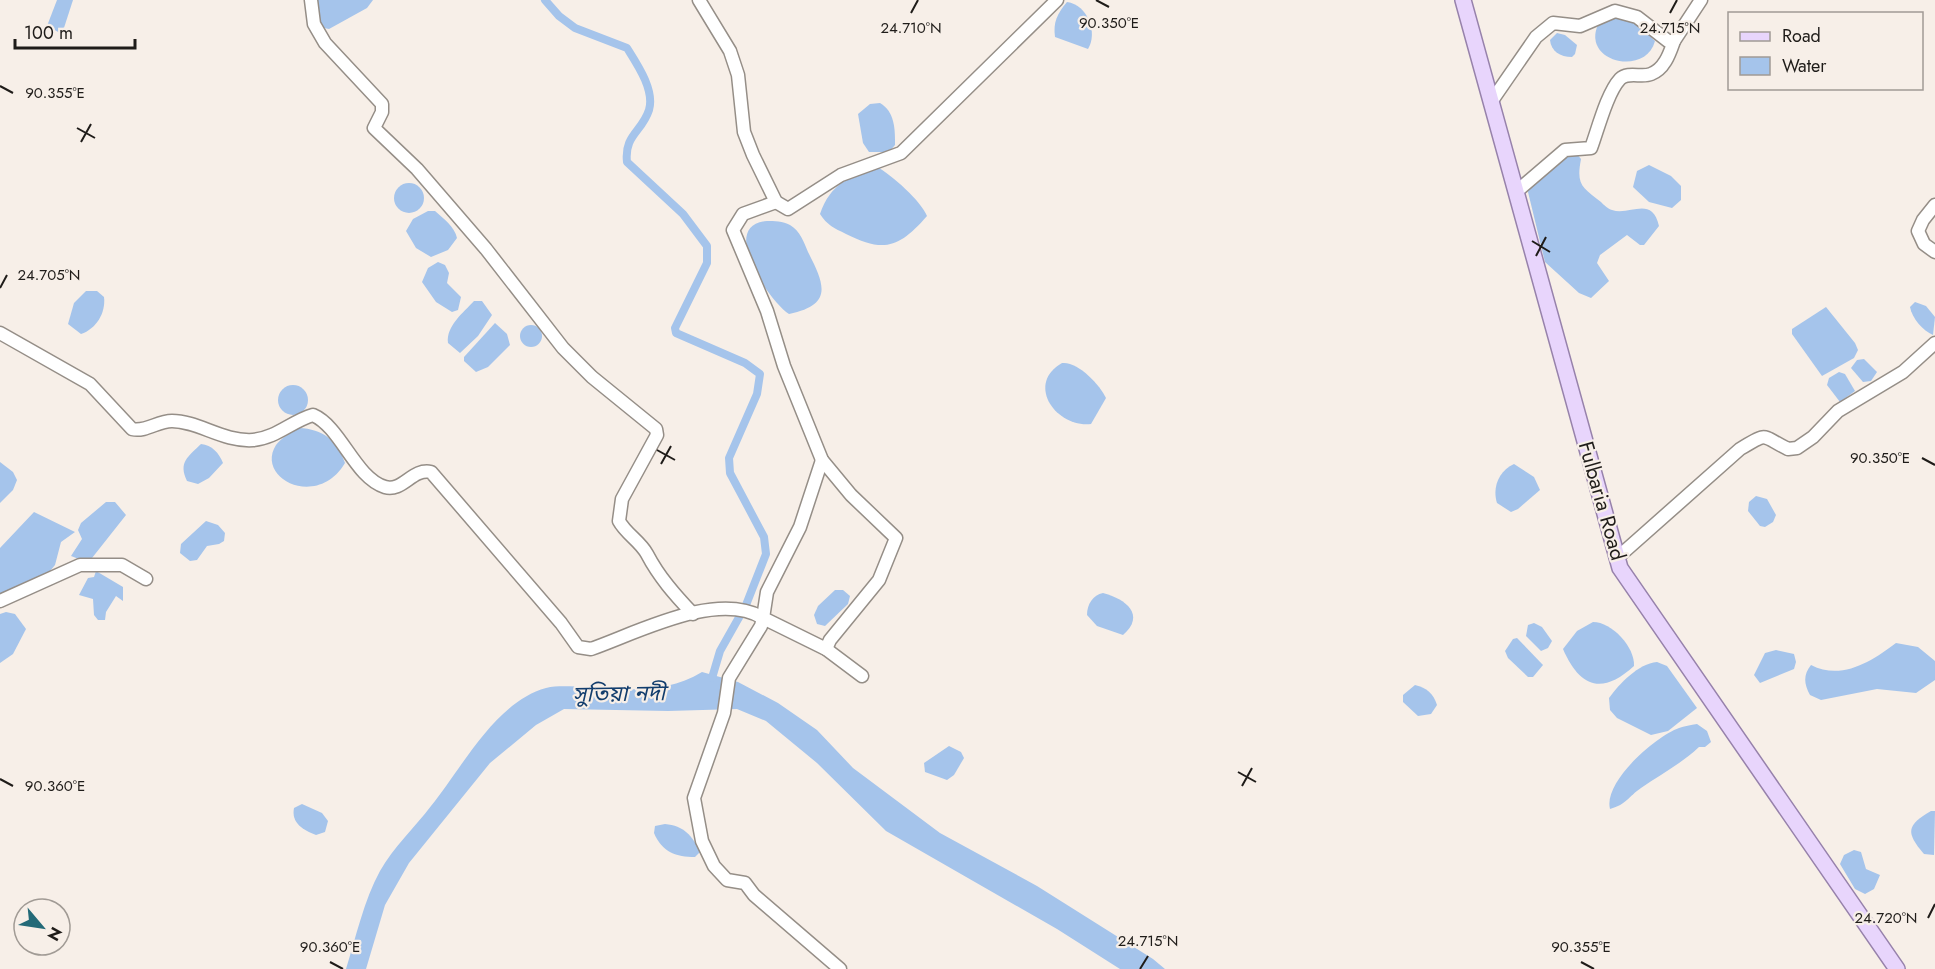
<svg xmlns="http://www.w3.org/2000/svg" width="1935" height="969" font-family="Jost,'Noto Sans Bengali',sans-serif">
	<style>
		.water { fill: #a5c4eb }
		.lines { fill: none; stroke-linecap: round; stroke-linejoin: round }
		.canal { stroke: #a5c4eb; stroke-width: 8 }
		.minor-casing { stroke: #958e87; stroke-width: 15 }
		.major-casing { stroke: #9782ab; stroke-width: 18 }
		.minor { stroke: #fff; stroke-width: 12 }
		.major { stroke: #e8d5fc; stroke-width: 15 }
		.ticks { fill: none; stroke: #1f1c19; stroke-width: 2 }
		.labels { text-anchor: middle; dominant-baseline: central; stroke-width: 4.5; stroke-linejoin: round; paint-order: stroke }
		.street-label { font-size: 21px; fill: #1f1c19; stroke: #f7efe8 }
		.water-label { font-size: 22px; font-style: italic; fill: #123d6d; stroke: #f7efe8 }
		.ticks-label { font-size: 15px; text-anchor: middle; fill: #1f1c19; stroke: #f7efe8; stroke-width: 4.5; stroke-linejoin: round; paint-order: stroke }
	</style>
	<rect width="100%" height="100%" fill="#f7efe8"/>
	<g class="water">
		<polygon points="57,0 73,0 62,34 47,26"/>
		<polygon points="317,0 373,0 367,8 329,29 324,28 319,20"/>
		<path d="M1067 2C1088 5 1098 33 1088 49L1055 37C1053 22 1057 14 1067 2Z"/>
		<path d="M1619 16 1635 22 1655 41C1646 76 1584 63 1597 27L1604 21Z"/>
		<path d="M1557 33 1565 35 1577 45 1575 54 1572 57C1560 57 1551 51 1550 40Z"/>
		<path d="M880 103C895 112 895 129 895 145L889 152H869L863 143 858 114 870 104Z"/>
		<path d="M1576 153 1581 159C1576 185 1582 187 1601 202 1604 205 1608 209 1612 210 1630 216 1652 195 1659 226L1644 245H1640L1627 235 1600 255 1597 263 1609 281 1591 298 1579 293 1545 262 1528 192 1529 187 1563 156Z"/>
		<polygon points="1649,165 1671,176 1681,186 1681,200 1672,208 1649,202 1633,187 1637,171"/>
		<path d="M877 167C891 174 922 202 927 216 899 248 884 253 846 234 834 228 827 225 820 214 831 183 848 178 877 167Z"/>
		<circle cx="409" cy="198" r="15"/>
		<path d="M428 211H435C443 218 455 227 457 238L448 250 431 257 416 248 406 231 413 219Z"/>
		<path d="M767 221C774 221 783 221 790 225 800 231 804 242 808 252 825 285 833 305 789 314 768 300 718 225 767 221Z"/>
		<polygon points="438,262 445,265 449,273 447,283 461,297 458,310 452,312 436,302 422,282 428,268"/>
		<path d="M86 291H97L104 297C106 313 96 329 81 334L68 324 74 303Z"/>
		<path d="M474 301H482L492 315 478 336 460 353 448 343C446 326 463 313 474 301Z"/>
		<path d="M1915 302 1926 306 1935 317 1933 335C1923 331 1912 318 1910 307Z"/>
		<polygon points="1826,307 1855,343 1858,350 1854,358 1822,376 1792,334 1792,329"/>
		<polygon points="495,323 507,334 510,345 488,367 476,372 464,361 464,357"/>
		<circle cx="531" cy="336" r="11"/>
		<polygon points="1864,359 1877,372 1871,381 1863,382 1851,368 1857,360"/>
		<path d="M1062 363C1078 361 1100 385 1106 398L1091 424C1056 428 1025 384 1062 363Z"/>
		<polygon points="1839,372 1845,374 1855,391 1840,402 1827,385 1829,378"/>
		<circle cx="293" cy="400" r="15"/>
		<path d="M299 428C323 429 337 440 345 463 317 510 255 478 276 445 281 438 292 432 299 428Z"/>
		<path d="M201 444C212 445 219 453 223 463L209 478 198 484 187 481C178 462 188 457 201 444Z"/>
		<polygon points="0,462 13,472 17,480 13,490 0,503"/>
		<path d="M1514 464 1534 477 1540 490 1518 509 1511 512 1497 503C1492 487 1499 471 1514 464Z"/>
		<polygon points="1756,496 1767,499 1776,515 1773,522 1765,527 1760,526 1748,511 1749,502"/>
		<polygon points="106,502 115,502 126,515 92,558 84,561 71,556 82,539 78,530 81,523"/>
		<polygon points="34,512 75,532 61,542 55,565 50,571 8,595 0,596 0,548"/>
		<polygon points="206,521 218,525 225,533 224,541 219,544 207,546 197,560 190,561 180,553 181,544"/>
		<polygon points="96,571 123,587 123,601 116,596 106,612 105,620 98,620 94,615 93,599 79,595 88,578 94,577"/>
		<polygon points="835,590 843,590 850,596 848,604 825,626 817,624 814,615 818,606"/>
		<path d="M1103 593C1126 599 1146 615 1123 635L1097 626 1087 615C1087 604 1093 595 1103 593Z"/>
		<polygon points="6,612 15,614 26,629 13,654 0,663 0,614"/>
		<path d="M1593 622C1612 622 1635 647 1634 666 1602 695 1580 688 1563 649L1577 631Z"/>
		<polygon points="1534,623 1542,627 1552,641 1548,648 1541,651 1526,636 1528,625"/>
		<polygon points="1517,638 1543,665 1533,677 1528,677 1508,658 1505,651 1513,639"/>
		<path d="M1896 643 1918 647 1935 661V680L1916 693 1877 689 1821 700 1810 695C1804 684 1803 675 1811 665 1842 681 1872 661 1896 643Z"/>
		<polygon points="1776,650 1794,654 1796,662 1794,669 1760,683 1754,675 1765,653"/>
		<path d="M1657 662 1667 666 1697 708 1668 731 1651 735 1617 718 1610 710 1609 698C1620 683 1638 664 1657 662Z"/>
		<path d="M702 672 738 682 778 703 817 730 853 768 940 833 1037 886 1153 959 1165 969H1120L1057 929 886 831 817 763 766 721 737 709 668 711 564 709 536 725 490 763 409 863 385 905 366 969H346C356 937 364 900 380 871 393 848 415 827 431 806 462 768 495 702 546 688 559 685 575 687 587 687 627 690 666 694 702 672Z"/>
		<path d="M1415 685C1427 688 1433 693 1437 705L1431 714 1418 716 1403 702V695Z"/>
		<path d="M1697 724 1707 731 1711 742 1705 747H1699C1681 764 1661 774 1641 788 1628 797 1627 804 1610 809 1603 782 1656 736 1679 728 1684 726 1691 725 1697 724Z"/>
		<polygon points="949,746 961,752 964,758 954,775 947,780 925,772 924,763"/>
		<path d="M302 804 322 813 328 821 325 832 316 835C303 830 291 823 294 808Z"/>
		<path d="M1931 811H1935L1934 855 1924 854C1905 832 1907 825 1931 811Z"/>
		<path d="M665 824C684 826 692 835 700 852L695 857C676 857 662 852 654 833L655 826Z"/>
		<polygon points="1854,850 1861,852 1866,869 1880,875 1874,889 1865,894 1855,889 1840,864 1844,855"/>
	</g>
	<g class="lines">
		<path class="canal" d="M545 0 559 16 575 28 627 48C637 64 655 90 649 110 642 132 624 135 627 162L683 214 707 246V263L675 328 676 333 745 363 760 374 757 394 729 458 730 473 764 537 766 554 746 605 720 651 712 678"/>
		<defs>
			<g id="minor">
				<path d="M311 0 314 24 325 43 382 104V112L374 128 417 169 486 249 563 348 592 377 656 429 657 435 622 499 619 521C626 534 640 541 647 554 659 577 675 595 693 614"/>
				<polyline points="699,0 730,51 738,75 744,132 753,155 776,202 788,209 841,175 901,153 1057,0"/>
				<polyline points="1491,102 1536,37 1553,23 1580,26 1615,11 1637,17 1668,41 1674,41 1701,0"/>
				<path d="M1516 192 1565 150 1591 148C1598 129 1607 93 1620 79 1628 71 1642 78 1651 74 1665 69 1670 52 1674 41"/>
				<polyline points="776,202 743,214 733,230 767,311 784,366 822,460 851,495 896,538 879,580 830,640 826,649"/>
				<polyline points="1935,205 1923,220 1918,231 1924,244 1935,252"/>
				<path d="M0 333 90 384 132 429C147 432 157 421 172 421 198 421 223 442 253 440 276 438 292 421 313 415 341 427 355 478 385 487 403 492 412 468 431 472L561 623 578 647 591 649C637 633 717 590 763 618L761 626 729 678 724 713 694 798 702 841 714 866 727 880 745 883 754 895 840 969"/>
				<polyline points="822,460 800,527 767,592 763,618 826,649 862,676"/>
				<path d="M1617 558 1740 449C1769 431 1761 436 1788 449L1797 448 1813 437 1838 411 1903 372 1935 343"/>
				<polyline points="0,601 80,565 122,565 146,579"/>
			</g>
			<polyline id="major" points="1463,0 1620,568 1897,969"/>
		</defs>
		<use href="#minor" class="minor-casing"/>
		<use href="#major" class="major-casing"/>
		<use href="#minor" class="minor"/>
		<use href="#major" class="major"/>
	</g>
	<path class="ticks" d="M1096 0 1109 7M911 13 918 0M1670 13 1677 0M0 86 13 93M77 128 95 138M81 142 91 124M1532 241 1550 252M1536 256 1546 237M0 288 7 275M657 450 675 460M1922 458 1935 465M661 464 671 446M1238 772 1256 782M0 779 13 786M1242 786 1252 768M1928 918 1935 904M330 962 343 969M1581 962 1594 969M1140 969 1148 956"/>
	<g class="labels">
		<g class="street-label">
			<text transform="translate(1602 501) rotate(74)">Fulbaria Road</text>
		</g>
		<g class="water-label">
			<text transform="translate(619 693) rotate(-1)">সুতিয়া নদী</text>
		</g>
	</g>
	<g class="ticks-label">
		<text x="1109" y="28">90.350°E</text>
		<text x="911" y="33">24.710°N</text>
		<text x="1670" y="33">24.715°N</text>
		<text x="55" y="98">90.355°E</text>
		<text x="49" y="280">24.705°N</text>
		<text x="1880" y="463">90.350°E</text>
		<text x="55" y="791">90.360°E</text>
		<text x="1886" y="923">24.720°N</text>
		<text x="1148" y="946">24.715°N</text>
		<text x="330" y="952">90.360°E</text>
		<text x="1581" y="952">90.355°E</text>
	</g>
	<rect x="1728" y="12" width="195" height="78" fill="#f7efe8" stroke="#a19b95" stroke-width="1.5"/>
	<rect x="1740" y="32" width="30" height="9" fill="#e8d5fc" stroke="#a19b95" stroke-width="1.5"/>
	<text x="1782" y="42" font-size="18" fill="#1f1c19">Road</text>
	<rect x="1740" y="57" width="30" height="18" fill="#a5c4eb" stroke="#a19b95" stroke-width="1.5"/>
	<text x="1782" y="72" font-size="18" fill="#1f1c19">Water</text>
	<g transform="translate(42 927) rotate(119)"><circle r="28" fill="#f7efe8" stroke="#a19b95" stroke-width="1.5"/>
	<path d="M0-4.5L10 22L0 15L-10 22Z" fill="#236a78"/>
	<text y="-9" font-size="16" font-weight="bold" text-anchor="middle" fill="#1f1c19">N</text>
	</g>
	<path d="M15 39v9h120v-9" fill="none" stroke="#1f1c19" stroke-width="3"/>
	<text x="24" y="39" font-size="18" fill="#1f1c19" stroke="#f7efe8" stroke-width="4.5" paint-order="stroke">100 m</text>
</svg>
